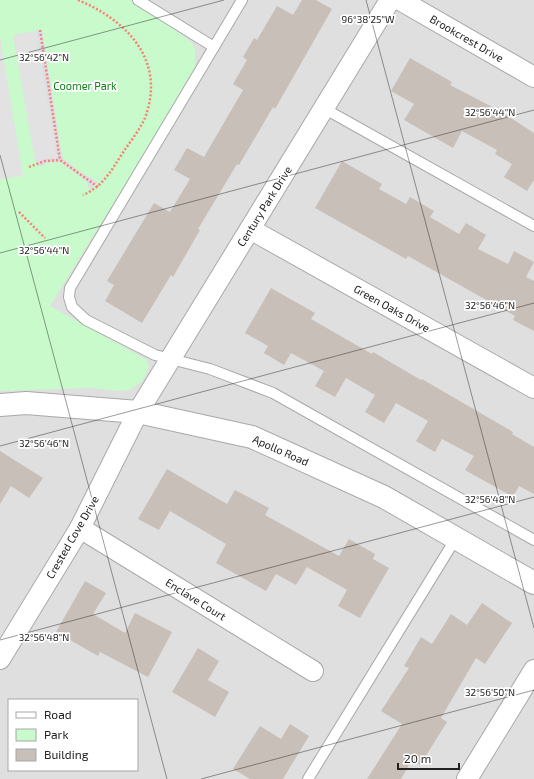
<svg xmlns="http://www.w3.org/2000/svg" width="534" height="779" font-family="'Exo 2',sans-serif">
	<style>
		.residential { fill: #e0dfdf; fill-rule: evenodd }
		.park { fill: #c8facc }
		.parking { fill: #e2e2e2 }
		.plaza { fill: #dddde8 }
		.building { fill: #c7bfb8 }
		.lines { fill: none; stroke-linecap: round; stroke-linejoin: round }
		.service-casing { stroke: #a9a9a9; stroke-width: 12 }
		.minor-casing { stroke: #a9a9a9; stroke-width: 22 }
		.tertiary-casing { stroke: #a9a9a9; stroke-width: 24 }
		.path { stroke: #fa8072; stroke-width: 2.5; stroke-dasharray: 2 2; stroke-linecap: butt }
		.service { stroke: #fff; stroke-width: 10 }
		.minor { stroke: #fff; stroke-width: 20 }
		.tertiary { stroke: #fff; stroke-width: 22 }
		.ticks { fill: none; stroke: #222; stroke-width: 1; stroke-opacity: 0.45 }
		.labels { text-anchor: middle; dominant-baseline: central; stroke-width: 3.5; stroke-linejoin: round; paint-order: stroke }
		.street-label { font-size: 11px; fill: #222; stroke: #fff }
		.park-label { font-size: 11px; fill: #0c8416; stroke: #fff }
		.ticks-label { font-size: 10px; text-anchor: middle; fill: #222; stroke: #fff; stroke-width: 3.5; stroke-linejoin: round; paint-order: stroke }
	</style>
	<rect width="100%" height="100%" fill="#f2efe9"/>
	<path class="residential" d="M0 0H534V779H0ZM9 700H137V770H9Z"/>
	<polygon class="park" points="0,0 130,0 166,22 192,43 195,50 195,68 179,97 50,306 147,360 149,368 142,381 130,390 120,391 89,388 0,391"/>
	<g class="parking">
		<polygon points="36,31 57,159 35,161 13,35"/>
		<polygon points="0,37 23,176 0,179"/>
	</g>
	<polygon class="plaza" points="42,30 62,157 78,171 98,182 89,190 87,181 61,162 45,163 42,167 35,161 57,158 36,31"/>
	<g class="building">
		<polygon points="302,0 316,0 332,9 275,109 273,107 239,165 237,164 198,229 200,230 173,277 171,275 142,323 105,301 114,285 107,281 154,203 170,212 190,179 174,170 187,148 204,157 243,90 233,84 247,60 243,57 254,38 257,40 277,6 293,15"/>
		<polygon points="410,58 452,82 450,85 502,112 534,133 534,180 527,191 504,177 512,164 495,154 497,150 462,131 453,148 404,120 414,104 391,91"/>
		<polygon points="342,161 382,184 379,189 406,204 410,197 434,211 430,217 459,234 466,223 486,235 478,249 508,264 514,251 534,262 526,277 534,281 534,331 513,320 515,316 408,256 406,259 315,208"/>
		<polygon points="271,288 315,313 311,319 372,354 373,352 421,380 422,379 513,432 512,434 534,447 534,494 519,486 513,497 465,470 474,456 442,439 435,452 416,441 428,421 396,403 384,423 365,412 375,395 346,378 335,397 315,386 324,371 291,353 284,365 264,353 268,346 245,333"/>
		<polygon points="0,451 43,478 29,498 11,486 0,504"/>
		<polygon points="167,469 227,504 235,490 269,508 265,515 339,556 349,539 375,554 373,559 389,568 360,618 338,606 347,590 307,567 296,585 276,574 266,591 216,563 226,544 170,511 159,530 138,519"/>
		<polygon points="85,581 106,593 93,614 125,633 135,613 172,632 148,677 100,652 98,656 56,632"/>
		<polygon points="482,603 512,623 485,664 476,658 441,718 447,722 420,765 412,760 401,779 367,779 402,724 381,711 409,668 404,666 421,637 432,644 451,614 467,625"/>
		<polygon points="198,648 219,661 208,680 229,692 215,717 172,692"/>
		<polygon points="290,724 309,736 283,779 250,779 233,769 260,726 281,739"/>
	</g>
	<g class="lines">
		<defs>
			<g id="service">
				<polyline points="138,0 214,47 242,0"/>
				<polyline points="214,47 70,288 69,297 72,307 86,320 155,355 210,369 273,393 534,540"/>
				<polyline points="325,109 534,226"/>
				<polyline points="308,779 456,538"/>
			</g>
			<g id="minor">
				<polyline points="400,0 534,77"/>
				<polyline points="250,229 534,388"/>
				<polyline points="80,528 313,671"/>
				<polyline points="0,659 80,528 138,412 390,0"/>
				<polyline points="467,779 534,670"/>
			</g>
			<polyline id="tertiary" points="0,405 26,403 138,412 252,437 384,497 534,583"/>
		</defs>
		<use href="#service" class="service-casing"/>
		<use href="#minor" class="minor-casing"/>
		<use href="#tertiary" class="tertiary-casing"/>
		<g class="path">
			<path d="M78 0C124 19 164 57 147 112 143 126 132 139 124 151 112 169 104 186 83 195"/>
			<polyline points="40,30 60,160 98,187"/>
			<polyline points="29,167 45,161 60,160"/>
			<polyline points="19,212 45,238"/>
		</g>
		<use href="#service" class="service"/>
		<use href="#minor" class="minor"/>
		<use href="#tertiary" class="tertiary"/>
	</g>
	<path class="ticks" d="M366 0 534 628M0 60 224 0M0 155 167 779M0 253 534 110M0 446 534 303M0 640 534 497M201 779 534 690"/>
	<g class="labels">
		<g class="street-label">
			<text transform="translate(467 38) rotate(30)">Brookcrest Drive</text>
			<text transform="translate(264 206) rotate(-58)">Century Park Drive</text>
			<text transform="translate(392 308) rotate(29)">Green Oaks Drive</text>
			<text transform="translate(281 450) rotate(24)">Apollo Road</text>
			<text transform="translate(72 537) rotate(-60)">Crested Cove Drive</text>
			<text transform="translate(196 599) rotate(32)">Enclave Court</text>
		</g>
		<g class="park-label">
			<text x="85" y="85">Coomer Park</text>
		</g>
	</g>
	<g class="ticks-label">
		<text x="368" y="23">96°38'25"W</text>
		<text x="44" y="61">32°56'42"N</text>
		<text x="490" y="116">32°56'44"N</text>
		<text x="44" y="254">32°56'44"N</text>
		<text x="490" y="309">32°56'46"N</text>
		<text x="44" y="447">32°56'46"N</text>
		<text x="490" y="503">32°56'48"N</text>
		<text x="44" y="641">32°56'48"N</text>
		<text x="490" y="696">32°56'50"N</text>
	</g>
	<rect x="8" y="699" width="130" height="72" fill="#ffffff" stroke="#a7a7a7"/>
	<rect x="16" y="712" width="20" height="6" fill="#ffffff" stroke="#a7a7a7"/>
	<text x="44" y="719" font-size="12" fill="#222222">Road</text>
	<rect x="16" y="729" width="20" height="12" fill="#c8facc" stroke="#a7a7a7"/>
	<text x="44" y="739" font-size="12" fill="#222222">Park</text>
	<rect x="16" y="749" width="20" height="12" fill="#c7bfb8" stroke="#a7a7a7"/>
	<text x="44" y="759" font-size="12" fill="#222222">Building</text>
	<path d="M398 763v6h61v-6" fill="none" stroke="#222222" stroke-width="2"/>
	<text x="404" y="763" font-size="12" fill="#222222" stroke="#ffffff" stroke-width="3" paint-order="stroke">20 m</text>
</svg>
